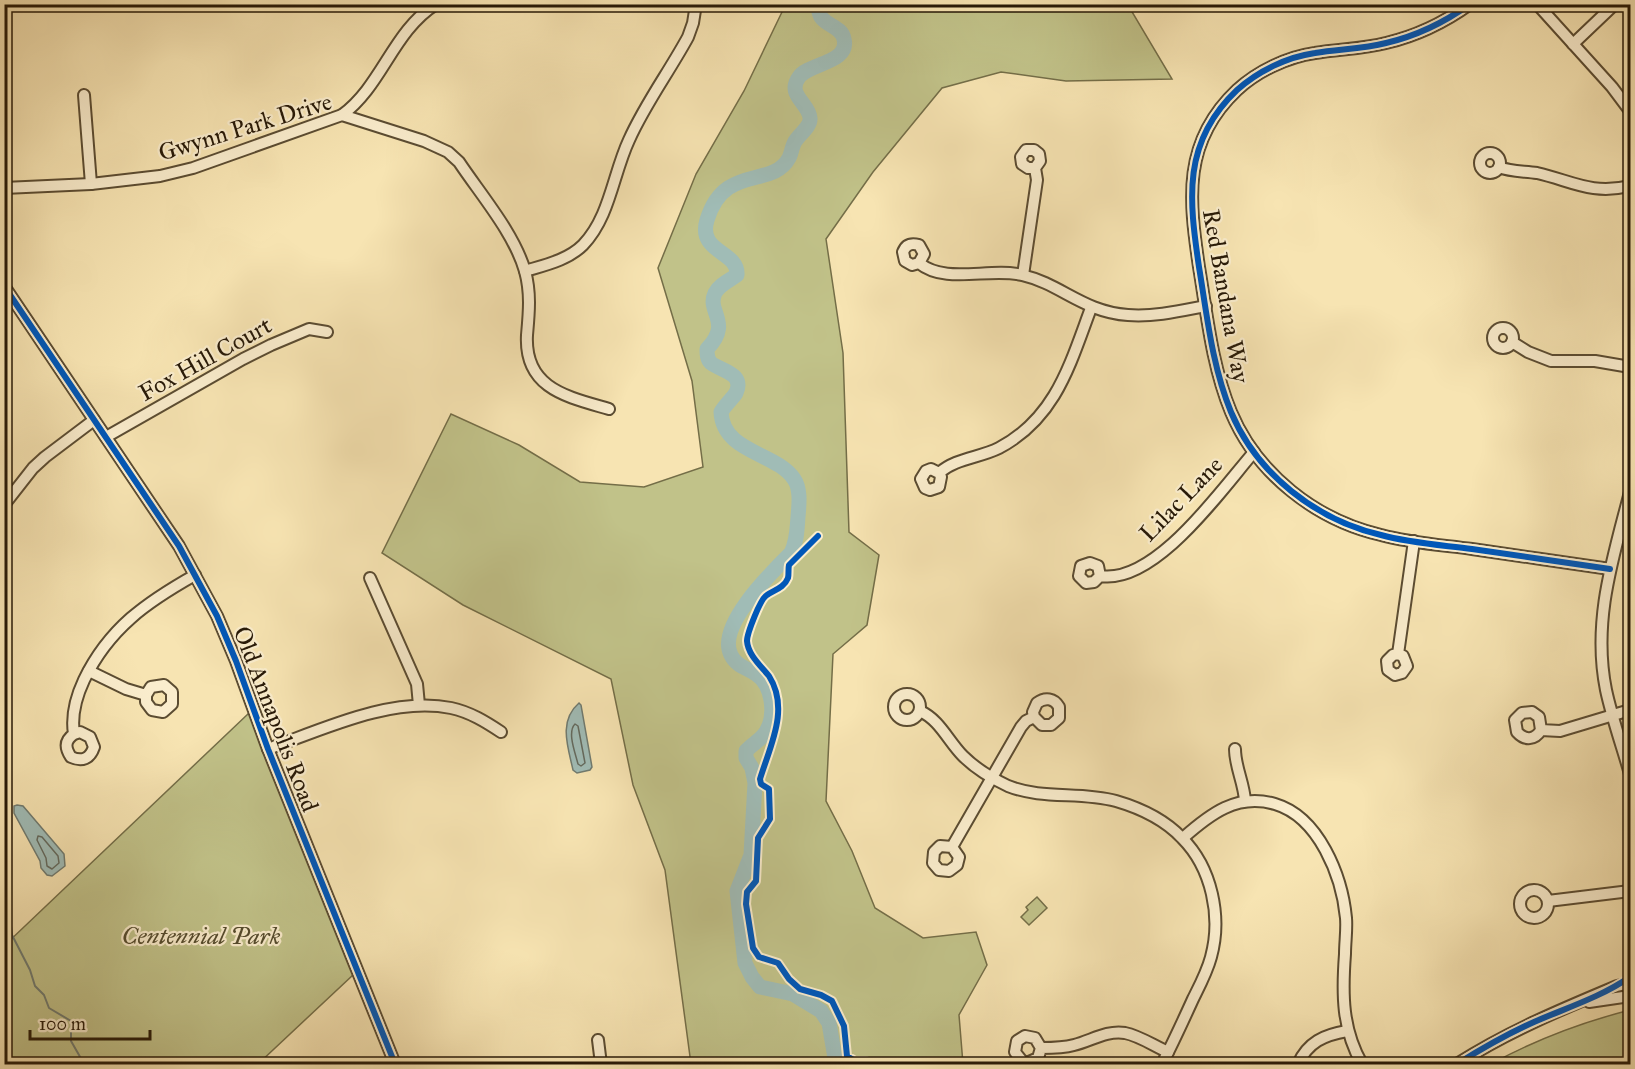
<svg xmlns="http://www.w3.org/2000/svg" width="1635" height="1069" font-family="'IM FELL Great Primer',serif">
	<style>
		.green { fill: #c1c289; stroke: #746e48; stroke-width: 1.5 }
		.water { fill: #a0bcb6; stroke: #707b70; stroke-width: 1.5 }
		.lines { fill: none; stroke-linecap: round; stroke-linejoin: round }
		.shore { stroke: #646a5e; stroke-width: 1.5 }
		.stream { stroke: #707b70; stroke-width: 2 }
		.river { stroke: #a0bcb6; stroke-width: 15 }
		.minor-casing { stroke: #5b4c32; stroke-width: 14 }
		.minor { stroke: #faedcd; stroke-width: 10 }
		.cycleway-casing { stroke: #faedcd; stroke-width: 10 }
		.cycleway { stroke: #0057b8; stroke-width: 6 }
		.labels { text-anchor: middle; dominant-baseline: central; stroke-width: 4.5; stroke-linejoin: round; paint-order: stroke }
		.street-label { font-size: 24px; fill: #271907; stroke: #faedcd }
		.park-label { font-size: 24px; font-style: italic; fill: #554c2e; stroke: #faedcd }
	</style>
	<rect width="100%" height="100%" fill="#f7e4b2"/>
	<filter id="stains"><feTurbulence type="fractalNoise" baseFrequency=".00333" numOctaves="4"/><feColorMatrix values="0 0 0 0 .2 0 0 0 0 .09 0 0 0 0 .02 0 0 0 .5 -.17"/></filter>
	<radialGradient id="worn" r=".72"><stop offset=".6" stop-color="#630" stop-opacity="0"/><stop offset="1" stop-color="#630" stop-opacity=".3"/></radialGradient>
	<g class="green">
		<polygon points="780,5 1128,5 1172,79 1066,81 1001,72 942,88 873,172 826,239 843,353 849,532 879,555 867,625 833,654 826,801 852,851 875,908 923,938 976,932 987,965 959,1015 963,1064 691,1064 665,870 633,785 611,679 463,605 382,553 451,414 519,445 580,482 644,487 703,467 692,381 658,268 696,174 744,91 782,12"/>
		<polygon points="249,713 354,974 258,1064 5,1064 5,945"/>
		<polygon points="1037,897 1047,908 1029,925 1021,917 1028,910 1026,907"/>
		<path d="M1630 1010V1064H1491C1537 1039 1579 1023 1630 1010Z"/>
	</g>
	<g class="water">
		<path d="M579 703 581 705 592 767 590 770 577 773 573 770C568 747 558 721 579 703Z"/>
		<polygon points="17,805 23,806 64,854 65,866 52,876 47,875 41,868 40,861 14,813 14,806"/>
	</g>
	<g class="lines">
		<g class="shore">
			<path d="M575 724 578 726 585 763 581 766 578 764C575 752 567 732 575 724Z"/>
			<polygon points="38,836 42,837 58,856 59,863 52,869 47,866 46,858 37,840"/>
		</g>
		<polyline class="stream" points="4,912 6,919 11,926 12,935 30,970 35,986 44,995 49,1008 71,1021 71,1041 83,1062 87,1064"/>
		<path class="river" d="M817 4C818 8 819 14 821 17 827 26 842 27 844 39 850 63 809 63 799 77 786 95 809 103 810 118 811 126 800 134 796 140 792 145 792 152 789 158 772 189 724 163 707 220 697 253 739 251 737 275 730 280 719 285 715 293 706 312 733 322 707 349 707 354 707 359 711 363 721 371 745 373 736 393 732 399 725 405 721 412 723 453 776 452 794 479 801 489 799 505 798 517 797 529 797 542 791 553 772 572 716 626 731 655 736 666 747 668 756 674 773 685 776 716 766 732 761 740 752 744 746 751V758L752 768 755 783 751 855 737 891 745 963 752 977 760 987 793 994 821 1011 829 1023 836 1064"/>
		<defs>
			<g id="minor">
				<path d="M1470 4C1445 22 1416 36 1386 43 1363 49 1339 49 1315 53 1287 57 1258 71 1237 90 1182 142 1189 199 1199 267 1207 315 1212 366 1231 412 1257 474 1316 520 1381 535 1410 543 1442 545 1472 549 1518 556 1564 562 1610 569"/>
				<polyline points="1537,4 1612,87 1630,111"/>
				<polyline points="1573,44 1615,4"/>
				<polyline points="84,95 91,184"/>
				<path d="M342 115C382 86 393 31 436 4"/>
				<circle cx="1490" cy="163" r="10"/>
				<path d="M1499 167C1511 172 1524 171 1537 173 1572 181 1591 195 1630 186"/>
				<path d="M4 188 91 184 160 176 193 168 342 115 424 141 448 152 459 162C481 195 514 233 525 271 531 293 529 313 527 335 524 389 568 397 609 409"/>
				<path d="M919 263 912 265 905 261 903 252C906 244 911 243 919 245L924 254 919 263C946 285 989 267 1022 275 1061 284 1083 312 1128 315 1154 317 1180 311 1206 306"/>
				<path d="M525 271C545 265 568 260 583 245 610 217 613 174 629 140 645 104 669 72 688 37L693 23 696 4"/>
				<polyline points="1023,275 1037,180 1035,168 1028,168 1022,164 1021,157 1026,150 1034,150 1039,154 1040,161 1035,168"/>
				<polyline points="4,286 179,546 217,616 236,661 268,749 395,1064"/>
				<circle cx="1503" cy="338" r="10"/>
				<polyline points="1512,342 1528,352 1551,361 1595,361 1630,367"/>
				<polyline points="106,437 243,359 271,345 309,329 327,332"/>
				<path d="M939 473 941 477 939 487 930 490 925 488 921 479 926 471 931 469 939 473C956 458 979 458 999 448 1056 418 1070 364 1091 308"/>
				<path d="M1630 492C1613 558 1592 621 1606 690 1612 718 1622 746 1630 774"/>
				<polyline points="4,505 33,468 45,457 94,420"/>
				<path d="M1100 576 1094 582 1086 583 1079 576 1081 566 1090 563 1098 566 1100 576C1155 585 1221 490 1254 452"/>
				<polyline points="370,578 417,684 419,705"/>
				<polyline points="1398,654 1403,656 1407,666 1402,673 1395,675 1388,670 1387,661 1393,655 1398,654 1414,541"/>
				<polyline points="89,671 126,689 146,695 151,687 164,685 172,692 172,704 163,712 152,710 146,702 146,695"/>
				<circle cx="907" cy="707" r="13"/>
				<path d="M920 711C940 720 948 741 963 756 976 769 991 778 1008 786 1043 800 1080 791 1116 801 1140 808 1165 820 1182 838 1212 868 1222 917 1211 957 1207 972 1200 985 1193 999 1183 1021 1173 1043 1162 1064"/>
				<path d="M1541 730 1539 717 1532 712 1522 713 1515 720 1517 732C1525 741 1535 740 1541 730L1560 731 1630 710"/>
				<path d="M74 734 80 732 90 737 94 747C90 759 82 762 71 757 65 748 64 741 74 734 71 715 76 697 84 680 109 628 147 602 195 575"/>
				<path d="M268 749C323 729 393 696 451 708 470 712 486 722 501 732"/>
				<path d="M1235 749C1235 767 1244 783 1245 801"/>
				<path d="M1183 838C1210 814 1237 793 1275 804 1319 817 1342 876 1346 918 1347 930 1345 942 1345 954 1342 994 1342 1029 1362 1064"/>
				<path d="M952 847 959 857 957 865 949 871 939 870 933 863 934 852 940 846 952 847 1021 727 1026 721 1034 717 1033 712 1037 703C1045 697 1054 698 1059 707V718L1051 725H1042L1034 717"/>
				<circle cx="1534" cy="904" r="14"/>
				<polyline points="1548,901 1630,891"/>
				<polyline points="1589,1002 1630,996"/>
				<polyline points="598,1040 601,1064"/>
				<path d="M1041 1048 1038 1058 1029 1062H1023L1015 1052 1017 1041 1025 1036 1035 1038 1041 1048C1053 1048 1063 1048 1074 1045 1091 1041 1106 1030 1125 1033 1140 1036 1154 1046 1168 1052"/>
				<path d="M1298 1064C1308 1042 1324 1035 1347 1031"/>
				<path d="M1457 1064C1507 1032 1562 1009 1617 986L1630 983"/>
			</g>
		</defs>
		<use href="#minor" class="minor-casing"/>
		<use href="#minor" class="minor"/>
		<defs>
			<g id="cycleway">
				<path d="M1470 4C1445 22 1416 36 1386 43 1363 49 1339 49 1315 53 1287 57 1258 71 1237 90 1182 142 1189 199 1199 267 1207 315 1212 366 1231 412 1257 474 1316 520 1381 535 1410 543 1442 545 1472 549 1518 556 1564 562 1610 569"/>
				<polyline points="4,286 179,546 217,616 236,661 268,749 395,1064"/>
				<path d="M818 536 789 565C788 569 789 574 788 578 784 588 774 590 767 595 760 599 747 634 747 641 748 655 761 666 769 676 790 709 770 746 760 779L761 784 769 789 770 819 758 838 756 881 747 892 746 904 753 948 759 957 778 963 789 979 800 989 821 995 832 1001 844 1026 847 1056 855 1061H866L869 1064"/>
				<path d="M1457 1064C1481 1049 1507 1034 1534 1022 1566 1008 1601 997 1630 977"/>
			</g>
		</defs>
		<use href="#cycleway" class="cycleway-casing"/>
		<use href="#cycleway" class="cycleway"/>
	</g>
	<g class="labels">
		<g class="street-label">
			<text transform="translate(245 127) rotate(-17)">Gwynn Park Drive</text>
			<text transform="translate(1226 296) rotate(80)">Red Bandana Way</text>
			<text transform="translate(205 359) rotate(-29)">Fox Hill Court</text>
			<text transform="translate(1181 499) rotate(-46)">Lilac Lane</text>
			<text transform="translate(276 719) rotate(69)">Old Annapolis Road</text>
		</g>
		<g class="park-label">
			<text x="201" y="936">Centennial Park</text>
		</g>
	</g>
	<rect width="1635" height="1069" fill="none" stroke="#f7e4b2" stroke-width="24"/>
	<rect x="6" y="6" width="1623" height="1057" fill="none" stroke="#271907" stroke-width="3"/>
	<rect x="12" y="12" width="1611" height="1045" fill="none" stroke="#271907" stroke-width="1.5"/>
	<path d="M30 1030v9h120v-9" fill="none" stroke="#271907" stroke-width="3"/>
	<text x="39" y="1030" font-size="18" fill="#271907" stroke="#faedcd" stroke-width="4.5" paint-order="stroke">100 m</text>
	<rect width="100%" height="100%" filter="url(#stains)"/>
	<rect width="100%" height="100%" fill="url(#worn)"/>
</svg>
